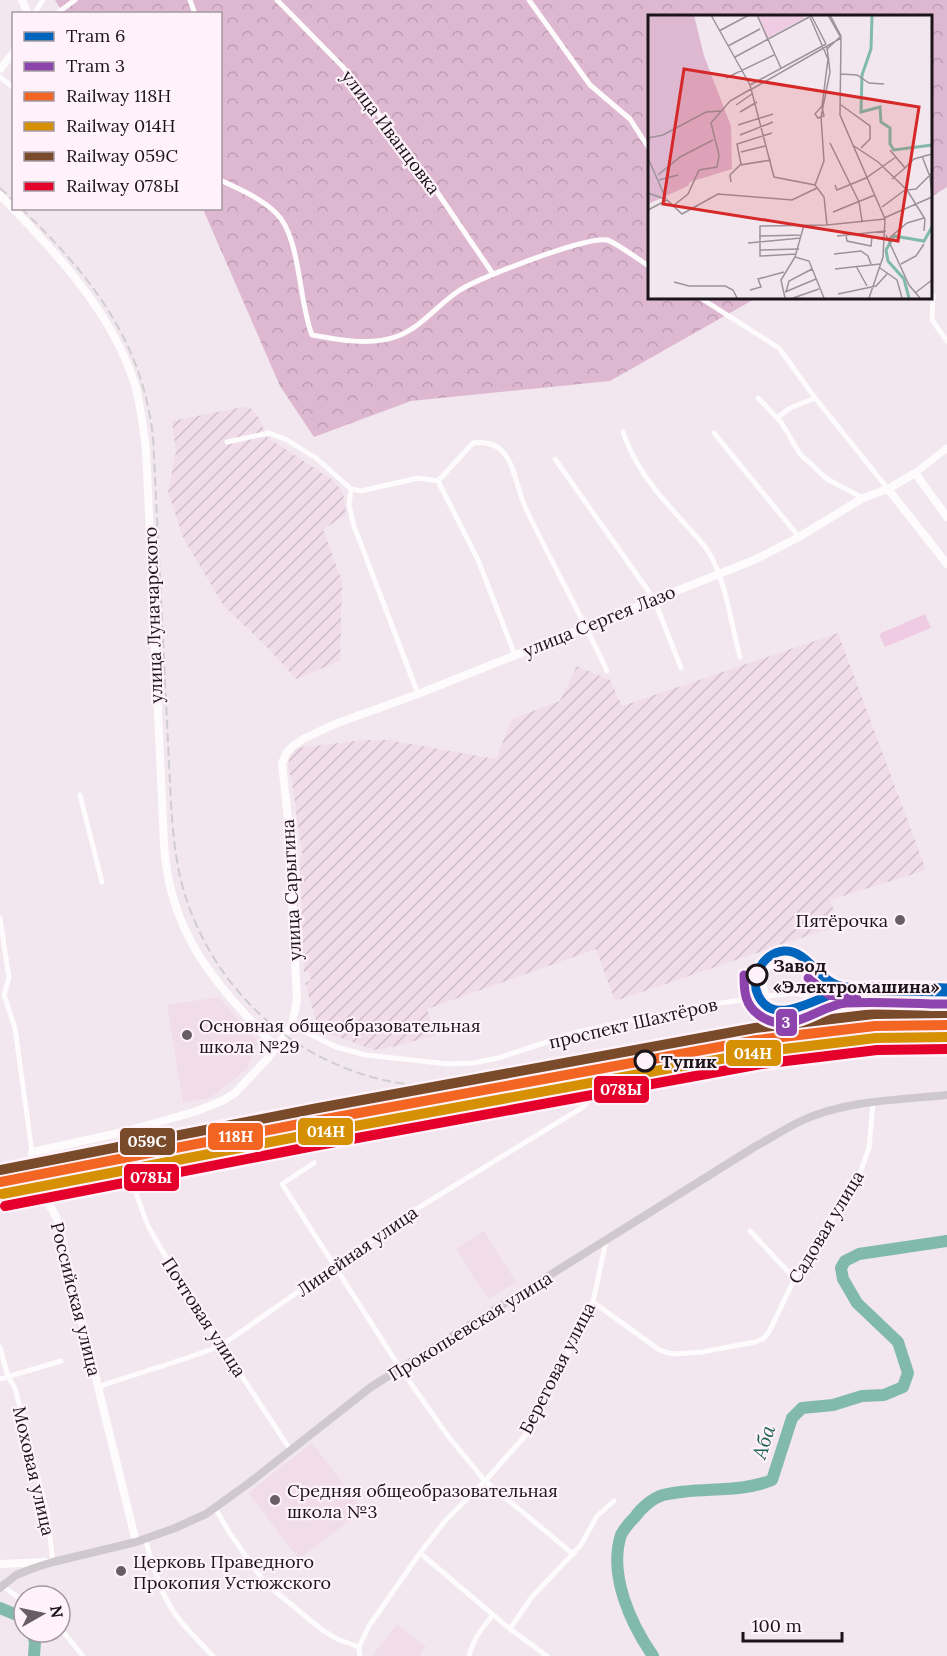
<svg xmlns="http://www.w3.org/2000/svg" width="947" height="1656" font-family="Lora,serif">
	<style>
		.built { fill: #f1ddea }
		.industrial { fill: url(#industrial-furrows) }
		.green { fill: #f0cce4 }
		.forest { fill: url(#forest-crowns) }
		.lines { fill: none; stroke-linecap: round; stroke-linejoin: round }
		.river { stroke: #81baad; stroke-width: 12 }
		.minor { stroke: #fdfbfc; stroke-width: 5 }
		.tertiary { stroke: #fdfbfc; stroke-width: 7 }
		.secondary { stroke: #fdfbfc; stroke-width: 8 }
		.primary { stroke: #cfc8cd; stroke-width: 8 }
		.tram { stroke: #cfcdcf; stroke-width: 1.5 }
		.rail { stroke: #cfcdcf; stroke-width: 2; stroke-dasharray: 9 4.5; stroke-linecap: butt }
		.rail-1-casing { stroke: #fff2fa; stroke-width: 15 }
		.rail-2-casing { stroke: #fff2fa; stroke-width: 15 }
		.rail-3-casing { stroke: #fff2fa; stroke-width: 15 }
		.rail-4-casing { stroke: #fff2fa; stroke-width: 15 }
		.rail-1 { stroke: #f26522; stroke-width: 10 }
		.rail-2 { stroke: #d69004; stroke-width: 10 }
		.rail-3 { stroke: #7a4b2a; stroke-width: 10 }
		.rail-4 { stroke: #e4002b; stroke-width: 10 }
		.tram-1-casing { stroke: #fff2fa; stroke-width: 14 }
		.tram-2-casing { stroke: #fff2fa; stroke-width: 14 }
		.tram-1 { stroke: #0065bd; stroke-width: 9 }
		.tram-2 { stroke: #8e44ad; stroke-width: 9 }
		.poi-dot { fill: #665e64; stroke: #fff2fa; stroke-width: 2 }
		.stop-dot { fill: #fff2fa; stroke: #1b1419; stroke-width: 3 }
		.labels { text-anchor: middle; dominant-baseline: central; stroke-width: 4.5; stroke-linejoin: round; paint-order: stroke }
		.street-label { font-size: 18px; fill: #1b1419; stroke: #fff2fa }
		.poi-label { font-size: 18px; fill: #1b1419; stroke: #fff2fa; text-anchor: start }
		.stop-label { font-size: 18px; font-weight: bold; fill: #1b1419; stroke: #fff2fa; text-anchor: start }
		.water-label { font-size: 20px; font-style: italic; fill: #1e6353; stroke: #fff2fa }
		.inset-river { fill: none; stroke: #81baad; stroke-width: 3 }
		.inset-road { fill: none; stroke: #9c9399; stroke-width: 1.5 }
		.view { fill: #d62828; fill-opacity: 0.15; stroke: #d62828; stroke-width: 3 }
		.inset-edge { fill: none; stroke: #1b1419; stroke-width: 3 }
		.line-badge { stroke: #fff2fa; stroke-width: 2 }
		.badge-label { font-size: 16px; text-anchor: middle; font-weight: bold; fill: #fff }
	</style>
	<defs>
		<pattern id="industrial-furrows" width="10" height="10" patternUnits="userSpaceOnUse" patternTransform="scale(1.5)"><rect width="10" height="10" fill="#f1ddea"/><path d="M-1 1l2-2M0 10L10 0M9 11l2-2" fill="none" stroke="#cebdc8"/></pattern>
		<pattern id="forest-crowns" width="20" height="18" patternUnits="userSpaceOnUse" patternTransform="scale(1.5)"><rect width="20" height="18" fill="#deb8d1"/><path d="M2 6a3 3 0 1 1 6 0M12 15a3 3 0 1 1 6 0" fill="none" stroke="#be9db3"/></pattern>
	</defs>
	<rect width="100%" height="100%" fill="#f2e7ee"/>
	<g class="built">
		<polygon points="219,997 258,1042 247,1069 210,1098 183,1103 167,1005"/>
		<polygon points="484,1231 516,1282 488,1299 456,1249"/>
		<polygon points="312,1443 363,1510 299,1559 248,1493"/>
		<polygon points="397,1624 426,1647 419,1656 372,1656"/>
	</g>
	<g class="industrial">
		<polygon points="248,406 258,416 267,437 334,481 343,493 346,515 323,529 342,582 340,661 296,679 271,651 223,605 183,537 168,492 176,452 172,421"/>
		<polygon points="838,633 926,870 830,900 839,925 615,1001 596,949 427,1009 435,1035 396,1046 374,1050 319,1030 305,983 311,980 309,972 304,972 300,863 302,854 291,775 289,774 288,766 289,760 297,748 363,740 388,740 496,759 512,719 560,701 577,666 610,680 622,706"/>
	</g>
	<polygon class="green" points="925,614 931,628 885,647 879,634"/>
	<polygon class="forest" points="55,0 947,0 947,187 931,197 930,16 650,16 650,297 758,297 610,381 411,401 314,437 280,386 203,209 220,208 220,14 63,13"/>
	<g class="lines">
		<g class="river">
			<polyline points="0,1608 24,1618"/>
			<polyline points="32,1632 35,1642 34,1656"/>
			<path d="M653 1656C631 1624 608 1575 621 1535 624 1529 630 1522 635 1517 641 1508 653 1498 663 1495 699 1486 738 1494 772 1480L792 1418 802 1408 833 1405 862 1396 884 1395 903 1387 908 1373 898 1342 857 1303 843 1279 841 1268 845 1261 859 1254 947 1241"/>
		</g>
		<g class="minor">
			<polyline points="190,0 195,14"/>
			<polyline points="277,0 343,67 433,186 493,274"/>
			<polyline points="529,0 590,85 630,119 650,150"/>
			<polyline points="34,14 43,0"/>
			<polyline points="56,14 75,0"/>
			<polyline points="0,77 14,88"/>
			<path d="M220 180C239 189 261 198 276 213 301 237 298 300 312 335 339 340 372 346 398 336 423 326 438 304 460 290 482 277 586 236 607 240 615 242 641 261 650 267"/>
			<polyline points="933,295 932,320 947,341"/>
			<polyline points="699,297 779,348 815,398 888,489"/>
			<polyline points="758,398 781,422 800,454 827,479 863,498"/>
			<polyline points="777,418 790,408 815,398"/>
			<path d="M623 432C634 465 655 491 678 516 688 528 700 539 708 551 726 580 731 624 740 657"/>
			<polyline points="714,433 799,537"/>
			<path d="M227 442 269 433 287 440 316 458 351 489 361 491 418 478 438 481 473 443C484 441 496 444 503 452 515 464 518 495 527 511 553 565 582 617 607 671"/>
			<polyline points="555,459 654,599 681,668"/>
			<polyline points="438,481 478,560 515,655"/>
			<polyline points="351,489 349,505 354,526 418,694"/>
			<polyline points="80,795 102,882"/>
			<polyline points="0,918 9,978 4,995 15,1028 32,1152"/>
			<polyline points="767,996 764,986 767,969 784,959 801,964 814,977 807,985 795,992"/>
			<polyline points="292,1025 336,1047 366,1055 448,1064 473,1063 498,1058 578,1032 695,1007 767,996 794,993 846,1001 947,1004"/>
			<polyline points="314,1163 282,1184 400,1368 448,1436 485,1481 573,1554"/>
			<polyline points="130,1177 148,1226 180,1282 291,1451"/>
			<polyline points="750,1231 794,1278"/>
			<polyline points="593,1302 658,1349 665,1352 673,1354 702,1352 755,1342 763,1339 769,1332 803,1261 830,1223 860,1173 869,1148 873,1103"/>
			<polyline points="0,1347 8,1377 15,1388 47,1512 53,1562"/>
			<polyline points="0,1379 61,1361"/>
			<path d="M98 1387C139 1372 181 1362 222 1345L418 1208 583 1107 601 1085"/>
			<polyline points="215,1508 231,1535 265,1583 321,1629 337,1639 359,1647"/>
			<path d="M145 1539C152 1561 158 1586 170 1606 181 1625 198 1640 213 1656"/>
			<polyline points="420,1553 510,1629 531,1598 581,1545 597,1516 614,1501"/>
			<polyline points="2,1586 24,1601"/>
			<polyline points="60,1628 83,1656"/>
			<polyline points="510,1629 547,1656"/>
			<polyline points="360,1656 359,1647 369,1626 420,1553 445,1521 485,1481 525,1436 587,1317 593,1302 606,1241"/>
			<path d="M469 1656C473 1639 482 1628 493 1615"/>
		</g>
		<polyline class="tertiary" points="915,473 947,448"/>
		<g class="secondary">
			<polyline points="22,0 28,14"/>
			<polyline points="0,69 14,52"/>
			<path d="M0 195C54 251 111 309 135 385 141 406 143 428 146 449L164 844C169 931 212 980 269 1040L276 1045"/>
			<polyline points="888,489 947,564"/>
			<polyline points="136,1542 57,1219 52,1209 36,1187 32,1152 123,1132 194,1112 222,1101 235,1093 268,1058 292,1025 297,1000 288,820 282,763 287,752 293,746 303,739 335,724 418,694 754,560 799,537 863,498 888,489 915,473 947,517"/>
			<polyline points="0,1564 46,1562"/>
		</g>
		<path class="primary" d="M0 1588 16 1575 34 1568 53 1562 136 1542 175 1528 206 1514 249 1483 371 1387 756 1146C771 1138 786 1128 801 1121 845 1100 899 1100 947 1095"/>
		<path class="tram" d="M816 970C807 963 796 954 783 955 764 957 751 983 763 998 778 1017 797 1002 814 995 823 991 832 991 841 991"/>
		<g class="rail">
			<polyline points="0,188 14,201"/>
			<path d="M21 208C89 274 142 339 153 437L171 803C173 836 176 869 187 901 222 1004 314 1078 424 1086 474 1089 526 1075 575 1066 637 1055 699 1043 762 1034 823 1025 886 1016 947 1022"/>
		</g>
		<defs>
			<polyline id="rail-1" points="0,1182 315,1121 757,1040 875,1026 947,1025"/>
			<polyline id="rail-2" points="2,1194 317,1133 759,1052 876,1038 947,1037"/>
			<polyline id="rail-3" points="0,1170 313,1109 755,1028 874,1014 947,1013"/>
			<polyline id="rail-4" points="5,1206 319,1145 761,1064 877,1050 947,1049"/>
		</defs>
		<use href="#rail-1" class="rail-1-casing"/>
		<use href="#rail-2" class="rail-2-casing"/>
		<use href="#rail-3" class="rail-3-casing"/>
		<use href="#rail-4" class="rail-4-casing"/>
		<use href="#rail-1" class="rail-1"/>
		<use href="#rail-2" class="rail-2"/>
		<use href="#rail-3" class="rail-3"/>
		<use href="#rail-4" class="rail-4"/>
		<defs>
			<path id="tram-1" d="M947 988C924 987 901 987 878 987 864 987 850 990 837 985 817 978 807 950 784 951 773 952 764 959 759 969 755 977 754 987 758 995 774 1030 820 995 844 990L947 992"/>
			<g id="tram-2">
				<path d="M744 975C744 992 745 1005 759 1015 790 1038 818 1005 846 1003 879 1001 914 1004 947 1004"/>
				<polyline points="808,978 829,995 857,999"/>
			</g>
		</defs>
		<use href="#tram-1" class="tram-1-casing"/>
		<use href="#tram-2" class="tram-2-casing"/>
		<use href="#tram-1" class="tram-1"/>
		<use href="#tram-2" class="tram-2"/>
	</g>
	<g class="poi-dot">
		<circle cx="900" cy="920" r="6"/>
		<circle cx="187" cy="1035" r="6"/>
		<circle cx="275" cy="1500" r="6"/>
		<circle cx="121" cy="1571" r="6"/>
	</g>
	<g class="stop-dot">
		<circle cx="757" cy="975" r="10"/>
		<circle cx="645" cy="1061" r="10"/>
	</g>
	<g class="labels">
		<g class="street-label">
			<text transform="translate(391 132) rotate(53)">улица Иванцовка</text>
			<text transform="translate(153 615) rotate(-92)">улица Луначарского</text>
			<text transform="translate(599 621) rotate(-22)">улица Сергея Лазо</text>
			<text transform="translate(291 890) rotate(-93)">улица Сарыгина</text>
			<text transform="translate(633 1023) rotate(-13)">проспект Шахтёров</text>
			<text transform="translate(826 1227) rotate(-59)">Садовая улица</text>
			<text transform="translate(357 1251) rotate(-35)">Линейная улица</text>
			<text transform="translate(76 1299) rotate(76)">Российская улица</text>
			<text transform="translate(204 1317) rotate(57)">Почтовая улица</text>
			<text transform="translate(470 1326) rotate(-32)">Прокопьевская улица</text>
			<text transform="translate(557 1368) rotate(-63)">Береговая улица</text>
			<text transform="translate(34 1471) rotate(77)">Моховая улица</text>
		</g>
		<g class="poi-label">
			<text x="888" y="920" text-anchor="end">Пятёрочка</text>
			<text x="199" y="1025">Основная общеобразовательная<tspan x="199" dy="21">школа №29</tspan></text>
			<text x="287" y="1490">Средняя общеобразовательная<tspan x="287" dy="21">школа №3</tspan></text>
			<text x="133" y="1561">Церковь Праведного<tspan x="133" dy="21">Прокопия Устюжского</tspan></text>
		</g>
		<g class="stop-label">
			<text x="773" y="965">Завод<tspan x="773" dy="21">«Электромашина»</tspan></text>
			<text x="661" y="1061">Тупик</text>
		</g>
		<g class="water-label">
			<text transform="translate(763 1442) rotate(-72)">Аба</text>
		</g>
	</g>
	<g transform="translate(648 15)">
		<rect width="284" height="284" fill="#f2e7ee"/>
		<path d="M155 0 156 3 118 24 110 1Z" fill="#f0cce4"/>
		<path d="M0 0H46L56 41 83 111 84 154 42 167 40 171 0 189Z" fill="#deb8d1"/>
		<path class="inset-river" d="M224 0 223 34 214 60 213 97 232 92 233 107 242 113V129L246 135 284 130M261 283 256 264 240 246 238 235 246 221 276 226 284 212"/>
		<path class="inset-road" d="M63 0 102 70M109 0 133 53M161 0 180 44 174 91 167 99 170 103 176 101 174 92M163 0 178 29M180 0 193 23 192 100 237 204 235 242 221 283M71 16 101 0M178 29 102 70 126 162 167 170 176 182 179 210 237 204M80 31 112 14M178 35 193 21 182 0M87 42 163 1M193 59 209 60 221 68 236 69M78 63 126 40M104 74 193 23M88 90 104 79M193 90 222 111V124L213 133M92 97 109 87M90 110 125 99M92 120 125 107M0 123 15 120 58 97 73 96M182 128 211 187 214 206M206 131 230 147 259 175 277 204 276 216M242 135 257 153 244 164M93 137 117 131M274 141 282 162 284 181M0 143 18 184M92 150 123 145M257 153 266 144 284 139M10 160 32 142 65 125M11 165 30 160M83 167 82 160 93 149 89 129 124 118M167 170 176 146 173 102 182 57 179 32M187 170 189 175 218 163 248 142M259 175 268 174 284 158M0 178 17 184M25 191 40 179 51 155 69 152 71 140 63 108 82 86 103 74M234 192 257 175M0 195 19 185 34 199 70 179 144 185 169 173M185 197 227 180M236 203 284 182M198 220 199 226 223 231 224 222M238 220 261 270 272 283M111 221 154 220M189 221 238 216M240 224 259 208 276 203M100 228 153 223M112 235 151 234M148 239 112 241V211L179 210M186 239 213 236 220 241 223 249M147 242 161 246 176 283M253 249 268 241 276 229M208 251 219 271M232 253 249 265 254 283M187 254 232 249M26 267 41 271H77L85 275 89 283M102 275 113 272 110 264 136 257M137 277 168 264M138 277 141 266 164 254M267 278 284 265M190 279 228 271 239 259M137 283 133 265 147 242 156 210M145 283 171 274"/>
		<path class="view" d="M36 54 271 92 250 226 15 189Z"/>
		<rect width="284" height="284" class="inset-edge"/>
	</g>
	<g class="line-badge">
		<rect x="775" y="1008" width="23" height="29" rx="6" fill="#8e44ad"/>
		<rect x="725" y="1039" width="57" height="28" rx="6" fill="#d69004"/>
		<rect x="593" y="1075" width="57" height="29" rx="6" fill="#e4002b"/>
		<rect x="297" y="1117" width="57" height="29" rx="6" fill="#d69004"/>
		<rect x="207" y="1122" width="57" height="29" rx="6" fill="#f26522"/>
		<rect x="119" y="1127" width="57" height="29" rx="6" fill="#7a4b2a"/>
		<rect x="123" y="1163" width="57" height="29" rx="6" fill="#e4002b"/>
	</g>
	<g class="badge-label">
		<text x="786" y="1028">3</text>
		<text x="753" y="1059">014Н</text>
		<text x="621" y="1095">078Ы</text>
		<text x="326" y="1137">014Н</text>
		<text x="236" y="1142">118Н</text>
		<text x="147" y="1147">059С</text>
		<text x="151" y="1183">078Ы</text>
	</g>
	<rect x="12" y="12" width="210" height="198" fill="#fff2fa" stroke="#a499a0" stroke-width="1.5"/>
	<rect x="24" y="32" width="30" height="9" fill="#0065bd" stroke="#a499a0" stroke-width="1.5"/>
	<text x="66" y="42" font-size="18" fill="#1b1419">Tram 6</text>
	<rect x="24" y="62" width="30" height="9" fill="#8e44ad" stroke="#a499a0" stroke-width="1.5"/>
	<text x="66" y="72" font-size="18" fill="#1b1419">Tram 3</text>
	<rect x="24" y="92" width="30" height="9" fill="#f26522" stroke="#a499a0" stroke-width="1.5"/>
	<text x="66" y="102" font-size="18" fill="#1b1419">Railway 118Н</text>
	<rect x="24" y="122" width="30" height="9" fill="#d69004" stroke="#a499a0" stroke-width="1.5"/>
	<text x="66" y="132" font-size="18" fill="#1b1419">Railway 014Н</text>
	<rect x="24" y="152" width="30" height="9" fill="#7a4b2a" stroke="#a499a0" stroke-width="1.5"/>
	<text x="66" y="162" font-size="18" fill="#1b1419">Railway 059С</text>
	<rect x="24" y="182" width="30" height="9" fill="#e4002b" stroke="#a499a0" stroke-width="1.5"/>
	<text x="66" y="192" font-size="18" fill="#1b1419">Railway 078Ы</text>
	<g transform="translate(42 1614) rotate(81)"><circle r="28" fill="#fff2fa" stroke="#a499a0" stroke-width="1.5"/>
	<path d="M0-4.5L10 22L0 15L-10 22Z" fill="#665e64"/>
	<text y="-9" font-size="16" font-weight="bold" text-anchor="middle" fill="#1b1419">N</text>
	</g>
	<path d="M743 1632v9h99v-9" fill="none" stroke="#1b1419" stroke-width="3"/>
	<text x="752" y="1632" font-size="18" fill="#1b1419" stroke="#fff2fa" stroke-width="4.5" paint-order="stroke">100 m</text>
</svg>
